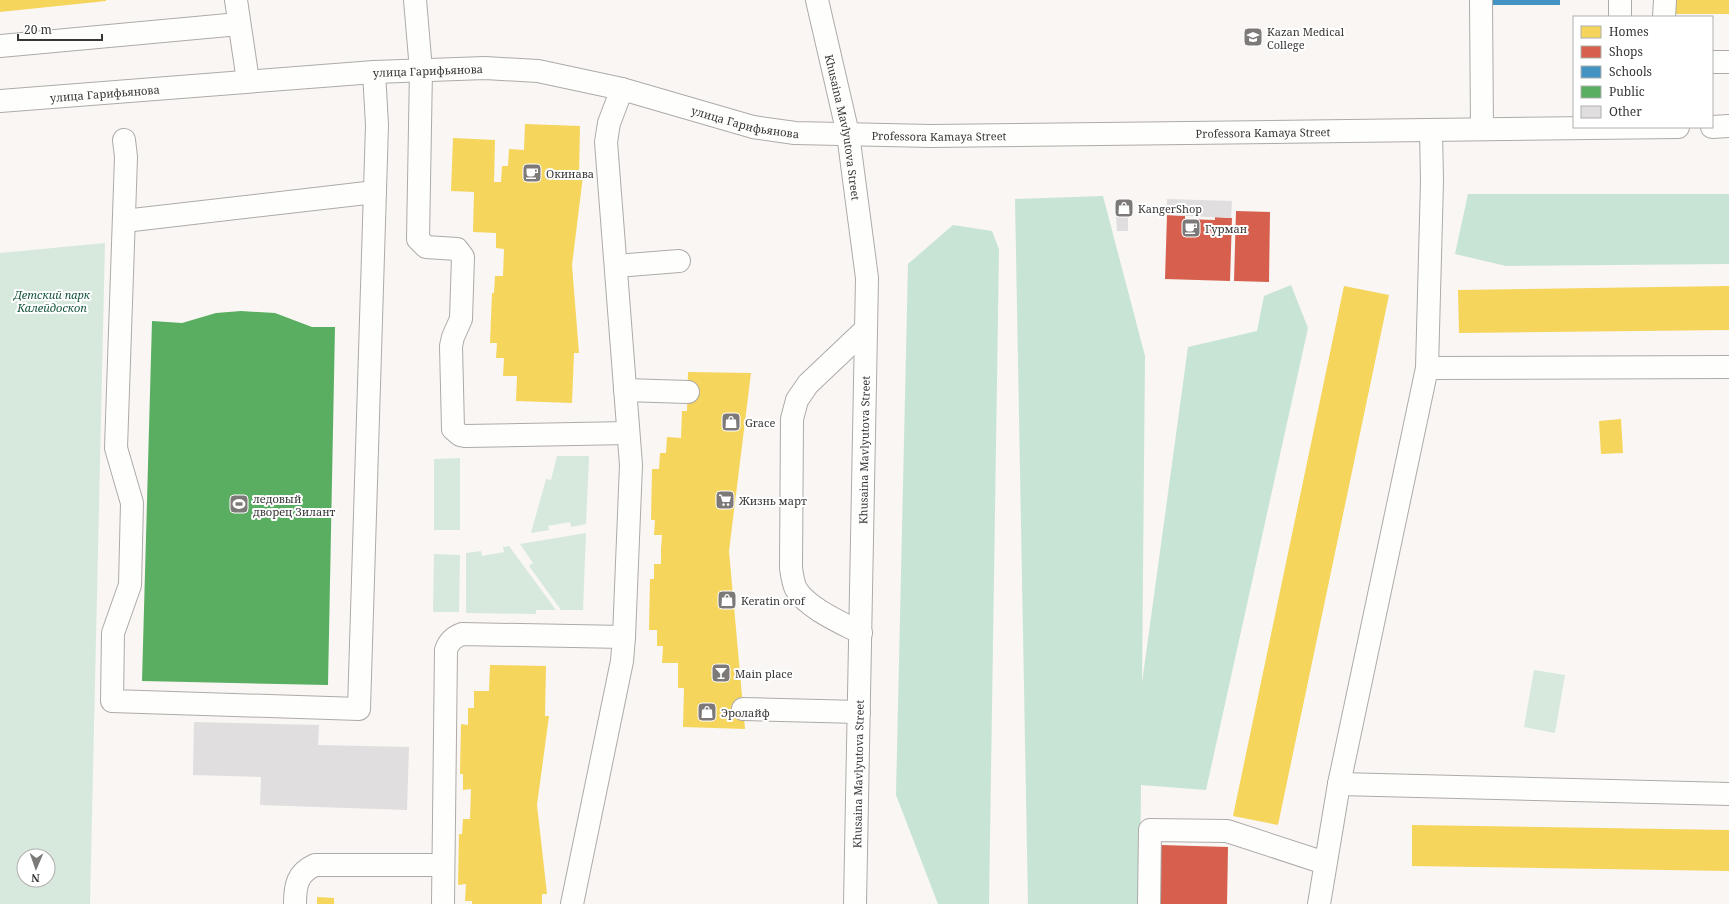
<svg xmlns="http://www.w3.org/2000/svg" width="1729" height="904" font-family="'Noto Serif',serif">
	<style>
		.green { fill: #d7e9dd; fill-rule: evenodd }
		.forest { fill: #c8e4d4 }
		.homes { fill: #f6d55c }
		.shops { fill: #d6604d }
		.schools { fill: #4393c3 }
		.public { fill: #5aae61 }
		.building { fill: #e0dede }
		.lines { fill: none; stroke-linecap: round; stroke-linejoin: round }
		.minor-casing { stroke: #adaba9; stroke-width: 24 }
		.minor { stroke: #fefefd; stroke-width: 22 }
		.labels { text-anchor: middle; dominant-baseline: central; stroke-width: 4; stroke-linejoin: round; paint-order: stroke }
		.poi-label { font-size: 11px; fill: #383635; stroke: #fff; text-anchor: start }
		.street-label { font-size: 11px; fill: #383635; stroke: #fff }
		.park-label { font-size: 11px; font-style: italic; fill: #115339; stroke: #fff }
	</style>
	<rect width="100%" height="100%" fill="#f9f6f4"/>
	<g class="green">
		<path d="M105 243 90 904H0V253ZM24 856H48V880H24Z"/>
		<polygon points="557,456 589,456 586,524 571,527 570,522 548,526 549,530 531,533 546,479 551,480"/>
		<polygon points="460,458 460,530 434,530 434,459"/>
		<polygon points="586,533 583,610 561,610 529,566 533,563 520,544"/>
		<polygon points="509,546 556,610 536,610 536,614 466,613 466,553 481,551 482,556 504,552 503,547"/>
		<polygon points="434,554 460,555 459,612 433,612"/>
		<polygon points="1534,670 1565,675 1555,733 1524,727"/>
	</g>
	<g class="forest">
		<polygon points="1468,194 1729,194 1729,264 1506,266 1455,254"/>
		<polygon points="1103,196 1145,356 1142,683 1188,347 1257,331 1264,296 1291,285 1308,328 1206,790 1141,785 1140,904 1028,904 1015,199"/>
		<polygon points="953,225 992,231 999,249 989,904 938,904 896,795 908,264"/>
	</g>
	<g class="homes">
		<polygon points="0,0 106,0 106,1 0,12"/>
		<rect x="1675" y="0" width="54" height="14"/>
		<polygon points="525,124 580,126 579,176 583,176 572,265 579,353 574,353 572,403 516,401 517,376 503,376 504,358 496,358 497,343 490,343 492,293 494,293 495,276 503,276 504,249 496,248 496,233 473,232 474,192 451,191 453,138 495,140 494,182 501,182 502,166 508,166 509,149 524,150"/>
		<polygon points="1344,286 1389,295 1278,825 1233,816"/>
		<polygon points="1729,286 1729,330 1459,333 1458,290"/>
		<polygon points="688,372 751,373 729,551 745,729 683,727 684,688 678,688 678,663 662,663 663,646 657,646 657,630 649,630 650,579 654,579 654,564 661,564 661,549 662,535 654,535 655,520 651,520 652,469 659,469 660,453 666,453 667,437 681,438 682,411 687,411"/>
		<polygon points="1621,419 1623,453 1601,454 1599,421"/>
		<polygon points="490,665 546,666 545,716 549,716 537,805 547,894 542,894 542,904 472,904 472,901 465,901 466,884 458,885 459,834 462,834 463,819 470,819 471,789 463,790 463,774 460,774 461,724 468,725 468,708 474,708 474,691 489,691"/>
		<polygon points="1412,825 1729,830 1729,871 1412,866"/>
		<polygon points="317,897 334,898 334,904 317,904"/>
	</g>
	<g class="shops">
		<polygon points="1116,202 1133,203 1132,213 1116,213"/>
		<polygon points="1236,211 1270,212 1269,282 1234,281"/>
		<polygon points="1167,215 1185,216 1185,219 1215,220 1215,217 1232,218 1230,281 1165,279"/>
		<polygon points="1161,845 1228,847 1227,904 1160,904"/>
	</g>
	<rect class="schools" x="1487" y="0" width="73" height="5"/>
	<polygon class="public" points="241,311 275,313 312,327 335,327 328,685 142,681 152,321 182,323 216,313"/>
	<g class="building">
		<polygon points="1167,199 1232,201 1231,218 1166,215"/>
		<polygon points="1116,214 1128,214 1128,231 1117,231"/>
		<polygon points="194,722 319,725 318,745 409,747 407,810 260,805 261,777 193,775"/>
	</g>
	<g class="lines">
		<defs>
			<g id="minor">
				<polyline points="236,0 248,81"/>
				<polyline points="415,0 421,70 418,239 426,247 457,249 463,257 461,319 453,337 451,346 453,429 460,435 465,436 628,433"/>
				<path id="s1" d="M817 0 848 134 867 278 855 904"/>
				<polyline points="1481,0 1482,129"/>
				<polyline points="1620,0 1620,17"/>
				<polyline points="1664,17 1665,0"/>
				<polyline points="0,46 239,24"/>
				<polyline points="1712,62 1729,62"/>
				<path id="s2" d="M0 101 374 72 485 68 538 71 622 89 753 127 795 133 931 136 1678 127"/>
				<polyline points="1712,127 1729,126"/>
				<polyline points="124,140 126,157 116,448 132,503 130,585 113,633 112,701 359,709 377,125 374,72"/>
				<polyline points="124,221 375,192"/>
				<polyline points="616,266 679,261"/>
				<polyline points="1427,368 1432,181 1431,130"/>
				<polyline points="625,390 688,392"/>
				<path d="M861 633C842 623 807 608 796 589 793 583 792 575 791 568L792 419 797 400 808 384 866 329"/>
				<polyline points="743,709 859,712"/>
				<polyline points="1339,784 1729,794"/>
				<path d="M295 904C295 886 297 873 315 865H443"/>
				<path d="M443 904 446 650C449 641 454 637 462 634L624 637"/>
				<polyline points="572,904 622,661 624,637 631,465 606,142 609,123 622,89"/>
				<polyline points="1149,904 1150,830 1227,831 1325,863"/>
				<polyline points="1319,904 1339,784 1427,368 1729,367"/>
			</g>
		</defs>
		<use href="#minor" class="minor-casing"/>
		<use href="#minor" class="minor"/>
	</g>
	<defs>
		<symbol id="university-square" viewBox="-11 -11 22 22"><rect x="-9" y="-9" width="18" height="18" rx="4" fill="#7c7978" stroke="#fff"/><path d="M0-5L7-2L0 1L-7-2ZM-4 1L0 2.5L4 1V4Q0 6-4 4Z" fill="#fff"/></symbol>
		<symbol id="cafe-square" viewBox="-11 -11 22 22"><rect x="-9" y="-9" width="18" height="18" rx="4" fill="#7c7978" stroke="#fff"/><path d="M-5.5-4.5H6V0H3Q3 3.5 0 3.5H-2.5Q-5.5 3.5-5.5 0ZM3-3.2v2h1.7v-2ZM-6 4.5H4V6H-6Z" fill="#fff"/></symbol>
		<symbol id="shop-square" viewBox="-11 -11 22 22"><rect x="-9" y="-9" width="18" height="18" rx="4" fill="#7c7978" stroke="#fff"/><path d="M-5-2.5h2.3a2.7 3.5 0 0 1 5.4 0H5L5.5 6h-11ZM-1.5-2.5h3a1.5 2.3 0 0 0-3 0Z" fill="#fff"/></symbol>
		<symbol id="supermarket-square" viewBox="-11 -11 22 22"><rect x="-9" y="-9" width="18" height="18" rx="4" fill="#7c7978" stroke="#fff"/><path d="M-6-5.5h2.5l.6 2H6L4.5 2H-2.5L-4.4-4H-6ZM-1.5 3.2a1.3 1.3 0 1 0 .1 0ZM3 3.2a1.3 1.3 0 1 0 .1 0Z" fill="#fff"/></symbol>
		<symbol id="stadium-square" viewBox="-11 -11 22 22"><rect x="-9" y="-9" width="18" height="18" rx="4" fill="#7c7978" stroke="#fff"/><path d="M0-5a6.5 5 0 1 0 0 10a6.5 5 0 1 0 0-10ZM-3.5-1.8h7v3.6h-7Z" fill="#fff"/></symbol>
		<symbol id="bar-square" viewBox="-11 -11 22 22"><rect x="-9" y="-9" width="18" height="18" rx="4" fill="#7c7978" stroke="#fff"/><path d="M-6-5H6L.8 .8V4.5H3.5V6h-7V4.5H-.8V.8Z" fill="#fff"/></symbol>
	</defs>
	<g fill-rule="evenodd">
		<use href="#university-square" x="1242" y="26" width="22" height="22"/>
		<use href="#cafe-square" x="521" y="162" width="22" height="22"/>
		<use href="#shop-square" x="1113" y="197" width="22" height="22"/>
		<use href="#cafe-square" x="1180" y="217" width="22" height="22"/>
		<use href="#shop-square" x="720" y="411" width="22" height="22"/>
		<use href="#supermarket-square" x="714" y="489" width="22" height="22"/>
		<use href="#stadium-square" x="228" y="493" width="22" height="22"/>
		<use href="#shop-square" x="716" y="589" width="22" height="22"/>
		<use href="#bar-square" x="710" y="662" width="22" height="22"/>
		<use href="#shop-square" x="696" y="701" width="22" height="22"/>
	</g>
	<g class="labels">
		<g class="poi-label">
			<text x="1267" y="31">Kazan Medical<tspan x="1267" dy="13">College</tspan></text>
			<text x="546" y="173">Окинава</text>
			<text x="1138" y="208">KangerShop</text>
			<text x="1205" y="228">Гурман</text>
			<text x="745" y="422">Grace</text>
			<text x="253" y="498">ледовый<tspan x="253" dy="13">дворец Зилант</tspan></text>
			<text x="739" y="500">Жизнь март</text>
			<text x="741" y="600">Keratin orof</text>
			<text x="735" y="673">Main place</text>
			<text x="721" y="712">Эролайф</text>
		</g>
		<g class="street-label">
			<text stroke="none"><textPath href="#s2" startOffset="429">улица Гарифьянова</textPath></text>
			<text stroke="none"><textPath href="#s2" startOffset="105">улица Гарифьянова</textPath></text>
			<text stroke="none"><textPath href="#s2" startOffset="753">улица Гарифьянова</textPath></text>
			<text stroke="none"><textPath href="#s1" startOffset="130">Khusaina Mavlyutova Street</textPath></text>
			<text stroke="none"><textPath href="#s2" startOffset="1272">Professora Kamaya Street</textPath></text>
			<text stroke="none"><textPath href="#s2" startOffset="948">Professora Kamaya Street</textPath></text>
			<text transform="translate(864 450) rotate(-89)">Khusaina Mavlyutova Street</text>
			<text transform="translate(858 774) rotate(-89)">Khusaina Mavlyutova Street</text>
		</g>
		<g class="park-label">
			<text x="52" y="294">Детский парк<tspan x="52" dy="13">Калейдоскоп</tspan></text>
		</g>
	</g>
	<rect x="1573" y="16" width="140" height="112" fill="#ffffff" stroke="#afafae"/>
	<rect x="1581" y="26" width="20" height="12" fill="#f6d55c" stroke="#afafae"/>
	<text x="1609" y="36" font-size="12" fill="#383635">Homes</text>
	<rect x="1581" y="46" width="20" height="12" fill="#d6604d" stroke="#afafae"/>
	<text x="1609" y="56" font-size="12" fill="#383635">Shops</text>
	<rect x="1581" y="66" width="20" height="12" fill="#4393c3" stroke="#afafae"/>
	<text x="1609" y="76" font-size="12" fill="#383635">Schools</text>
	<rect x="1581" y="86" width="20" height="12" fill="#5aae61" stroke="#afafae"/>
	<text x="1609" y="96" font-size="12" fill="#383635">Public</text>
	<rect x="1581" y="106" width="20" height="12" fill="#e0dede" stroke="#afafae"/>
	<text x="1609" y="116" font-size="12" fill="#383635">Other</text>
	<g transform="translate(36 868) rotate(182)"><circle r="19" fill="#ffffff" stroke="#afafae"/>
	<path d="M0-3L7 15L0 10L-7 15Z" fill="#7c7978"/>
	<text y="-6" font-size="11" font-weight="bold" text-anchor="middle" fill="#383635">N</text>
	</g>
	<path d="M18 34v6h84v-6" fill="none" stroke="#383635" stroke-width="2"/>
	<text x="24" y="34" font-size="12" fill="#383635" stroke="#ffffff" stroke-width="3" paint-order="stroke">20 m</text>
</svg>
